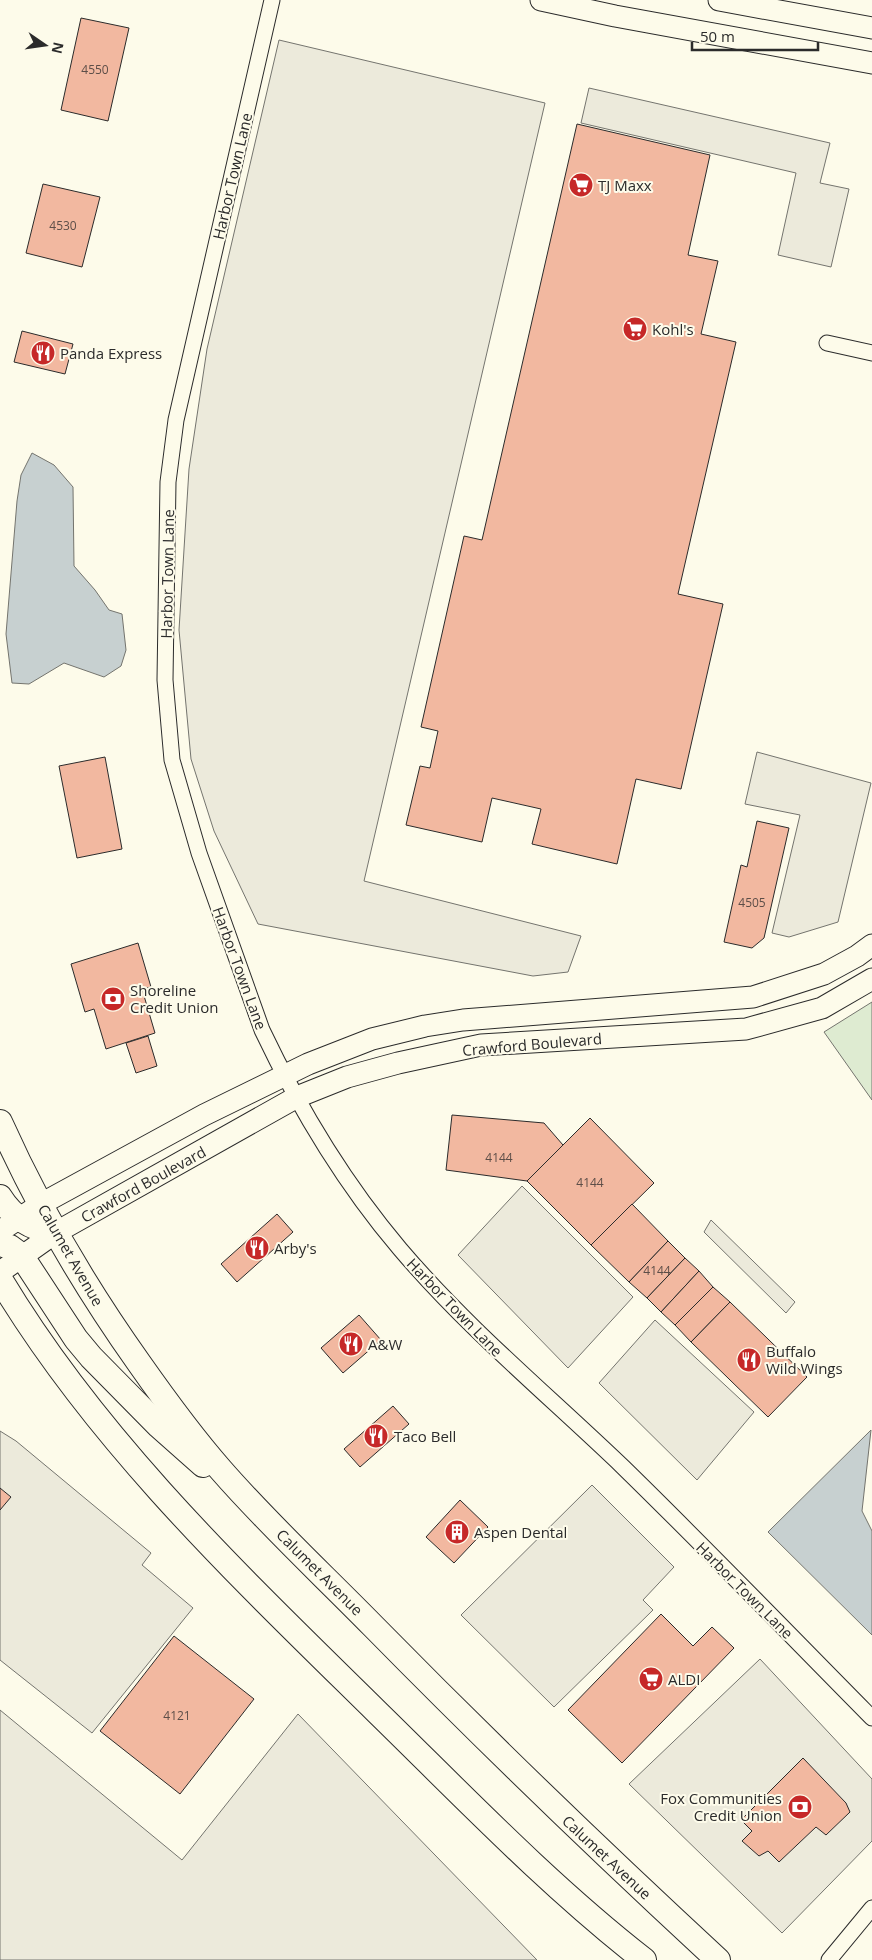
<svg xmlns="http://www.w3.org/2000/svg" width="872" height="1960" font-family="'Open Sans',sans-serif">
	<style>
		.green { fill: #deebd1; stroke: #74746e }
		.parking { fill: #eceadb; stroke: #74746e }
		.water { fill: #c7d0d0; stroke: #74746e }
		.building { fill: #f2b8a0; stroke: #2b2b2b }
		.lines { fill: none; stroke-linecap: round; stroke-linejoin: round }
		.street-casing { stroke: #2b2b2b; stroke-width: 17 }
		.secondary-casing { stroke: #2b2b2b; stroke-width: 23 }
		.primary-casing { stroke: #2b2b2b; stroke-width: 26 }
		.street { stroke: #fdfbea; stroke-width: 15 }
		.secondary { stroke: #fdfbea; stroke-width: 21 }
		.primary { stroke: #fdfbea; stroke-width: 24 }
		.labels { text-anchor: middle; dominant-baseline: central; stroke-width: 4; stroke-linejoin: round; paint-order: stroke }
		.number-label { font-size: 12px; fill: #5d4e48 }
		.street-label { font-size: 15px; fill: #2b2b2b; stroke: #fdfbea }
		.poi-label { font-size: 15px; fill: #2b2b2b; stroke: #fdfbea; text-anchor: start }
	</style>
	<rect width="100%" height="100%" fill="#fdfbea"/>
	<polygon class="green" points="872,1002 872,1100 824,1032"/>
	<g class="parking">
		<polygon points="279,40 545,103 364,881 581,936 568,972 533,976 258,924 214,831 191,759 179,630 189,469 207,349"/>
		<polygon points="589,88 830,143 820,183 849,189 831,267 778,255 796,173 581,123"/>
		<polygon points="757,752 871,783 838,922 789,937 772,933 800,815 745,804"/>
		<polygon points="522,1186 633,1297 568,1368 458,1255"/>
		<polygon points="711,1220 795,1302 786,1313 704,1232"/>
		<polygon points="655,1320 754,1412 697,1480 599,1383"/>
		<polygon points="0,1431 16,1441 151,1553 142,1565 193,1608 92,1733 0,1660"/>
		<polygon points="592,1485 674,1567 643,1600 653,1610 554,1707 461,1615"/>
		<polygon points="760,1659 872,1779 872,1841 782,1933 629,1784"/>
		<polygon points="0,1710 182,1860 298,1714 537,1960 0,1960"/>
	</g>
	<g class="water">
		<polygon points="32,453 54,465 73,487 74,566 95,590 109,610 122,614 126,650 121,666 104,677 64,663 29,684 12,683 6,634 17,501 21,475"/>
		<polygon points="871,1430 862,1511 872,1531 872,1635 768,1532"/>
	</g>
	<g class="building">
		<polygon points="81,18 129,28 108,121 61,110"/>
		<polygon points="577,124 710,155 688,255 718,261 701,334 736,342 678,594 723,604 681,789 636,779 617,864 532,844 541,809 492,798 482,842 406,825 420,766 430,768 438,731 421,727 464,536 482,540"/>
		<polygon points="43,184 100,197 82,267 26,253"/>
		<polygon points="22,331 73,344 65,374 14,362"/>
		<polygon points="105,757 122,849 77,858 59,766"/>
		<polygon points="757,821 789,828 764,938 752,948 724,942 741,865 747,867"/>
		<polygon points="138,943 151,987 142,989 155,1033 106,1049 94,1009 85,1012 71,964"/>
		<polygon points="148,1036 157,1066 136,1073 126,1043"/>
		<polygon points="452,1115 544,1123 563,1145 527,1181 446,1170"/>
		<polygon points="590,1118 654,1183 591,1245 527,1181"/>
		<polygon points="632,1204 668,1241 629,1282 591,1245"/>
		<polygon points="277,1214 293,1232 237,1282 221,1264"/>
		<polygon points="668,1241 685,1258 647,1298 629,1282"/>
		<polygon points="685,1258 699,1271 661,1312 647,1298"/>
		<polygon points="699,1271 713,1287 675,1325 661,1312"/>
		<polygon points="713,1287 730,1302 691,1342 675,1325"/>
		<polygon points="730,1302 807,1377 768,1417 691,1342"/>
		<polygon points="359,1315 381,1340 343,1373 321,1348"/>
		<polygon points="393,1406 409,1424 360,1467 344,1449"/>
		<polygon points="0,1488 11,1497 0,1510"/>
		<polygon points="460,1500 488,1527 454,1563 426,1537"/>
		<polygon points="661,1614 693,1646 712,1627 734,1648 622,1763 568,1710"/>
		<polygon points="174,1636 254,1699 180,1794 100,1731"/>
		<polygon points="803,1758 846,1803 850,1812 826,1835 816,1827 779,1862 768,1851 759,1856 742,1841 752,1831 741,1820"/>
	</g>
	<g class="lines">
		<defs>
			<g id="street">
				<path d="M272 0 176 420 168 482 165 680 172 760 199 853 262 1030C299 1108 344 1183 400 1249 468 1329 548 1395 623 1467 707 1549 789 1634 872 1718"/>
				<polyline points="827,343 872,353"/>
				<polyline points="829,1960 872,1908"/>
			</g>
			<g id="secondary">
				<polyline points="541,0 615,16 872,63"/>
				<polyline points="719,0 872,28"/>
				<polyline points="0,1231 41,1204 204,1115 308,1064 372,1039 425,1026 463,1020 753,997 824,974 857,956 872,945"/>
				<polyline points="0,1272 55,1233 297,1097 347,1077 398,1063 481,1045 746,1029 822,1008 872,979"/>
			</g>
			<g id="primary">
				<path d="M0 1122C38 1207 85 1287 139 1363 165 1400 191 1436 221 1470 268 1524 322 1574 373 1626 485 1740 600 1851 718 1960"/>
				<path d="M0 1197C13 1218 31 1228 55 1233"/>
				<polyline points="0,1244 10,1247 21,1255 76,1339 91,1357 159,1426 203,1465"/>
				<path d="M0 1279C99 1444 241 1578 377 1712 464 1797 548 1885 644 1960"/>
			</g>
		</defs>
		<use href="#street" class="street-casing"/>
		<use href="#secondary" class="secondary-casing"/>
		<use href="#primary" class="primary-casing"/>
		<use href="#street" class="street"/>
		<use href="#secondary" class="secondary"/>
		<use href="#primary" class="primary"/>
	</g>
	<defs>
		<symbol id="supermarket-disc" viewBox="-11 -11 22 22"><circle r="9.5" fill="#c62828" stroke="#fdfbea"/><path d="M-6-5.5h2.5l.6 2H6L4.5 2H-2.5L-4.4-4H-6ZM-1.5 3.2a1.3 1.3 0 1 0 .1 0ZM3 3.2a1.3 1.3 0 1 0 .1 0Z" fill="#fff"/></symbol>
		<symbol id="restaurant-disc" viewBox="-11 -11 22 22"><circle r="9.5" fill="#c62828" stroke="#fdfbea"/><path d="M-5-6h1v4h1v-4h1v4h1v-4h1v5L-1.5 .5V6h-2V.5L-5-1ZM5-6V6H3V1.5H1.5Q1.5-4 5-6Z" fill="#fff"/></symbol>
		<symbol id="bank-disc" viewBox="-11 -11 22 22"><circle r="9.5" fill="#c62828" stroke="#fdfbea"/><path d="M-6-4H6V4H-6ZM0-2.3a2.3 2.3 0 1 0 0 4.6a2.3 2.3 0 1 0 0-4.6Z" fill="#fff"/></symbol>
		<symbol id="building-disc" viewBox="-11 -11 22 22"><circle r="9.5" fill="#c62828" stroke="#fdfbea"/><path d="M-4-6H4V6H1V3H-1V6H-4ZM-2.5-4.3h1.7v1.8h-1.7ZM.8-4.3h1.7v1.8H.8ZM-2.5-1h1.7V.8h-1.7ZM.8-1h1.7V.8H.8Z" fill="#fff"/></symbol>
	</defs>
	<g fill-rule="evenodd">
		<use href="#supermarket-disc" x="567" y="171" width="28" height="28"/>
		<use href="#supermarket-disc" x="621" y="315" width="28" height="28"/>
		<use href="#restaurant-disc" x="29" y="339" width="28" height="28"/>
		<use href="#bank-disc" x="99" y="985" width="28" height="28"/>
		<use href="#restaurant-disc" x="243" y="1234" width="28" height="28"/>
		<use href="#restaurant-disc" x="337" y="1330" width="28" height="28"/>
		<use href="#restaurant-disc" x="735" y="1346" width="28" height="28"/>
		<use href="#restaurant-disc" x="362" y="1422" width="28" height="28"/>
		<use href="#building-disc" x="443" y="1518" width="28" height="28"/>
		<use href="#supermarket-disc" x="637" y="1665" width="28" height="28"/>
		<use href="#bank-disc" x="786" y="1793" width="28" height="28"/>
	</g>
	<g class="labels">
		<g class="number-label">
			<text x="95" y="69">4550</text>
			<text x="63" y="225">4530</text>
			<text x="752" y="902">4505</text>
			<text x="499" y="1157">4144</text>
			<text x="590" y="1182">4144</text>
			<text x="657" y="1270">4144</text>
			<text x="177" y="1715">4121</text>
		</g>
		<g class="street-label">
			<text transform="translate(232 176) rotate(-77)">Harbor Town Lane</text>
			<text transform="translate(167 574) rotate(-89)">Harbor Town Lane</text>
			<text transform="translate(240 968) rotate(70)">Harbor Town Lane</text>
			<text transform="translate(532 1044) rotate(-5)">Crawford Boulevard</text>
			<text transform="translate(143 1184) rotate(-29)">Crawford Boulevard</text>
			<text transform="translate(71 1255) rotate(60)">Calumet Avenue</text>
			<text transform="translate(455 1307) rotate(46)">Harbor Town Lane</text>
			<text transform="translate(320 1572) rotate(45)">Calumet Avenue</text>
			<text transform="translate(745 1590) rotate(45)">Harbor Town Lane</text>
			<text transform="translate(607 1857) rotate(43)">Calumet Avenue</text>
		</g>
		<g class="poi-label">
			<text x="598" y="185">TJ Maxx</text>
			<text x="652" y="329">Kohl's</text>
			<text x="60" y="353">Panda Express</text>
			<text x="130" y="990">Shoreline<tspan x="130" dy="17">Credit Union</tspan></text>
			<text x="274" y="1248">Arby's</text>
			<text x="368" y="1344">A&amp;W</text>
			<text x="766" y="1351">Buffalo<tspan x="766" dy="17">Wild Wings</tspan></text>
			<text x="394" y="1436">Taco Bell</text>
			<text x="474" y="1532">Aspen Dental</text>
			<text x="668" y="1679">ALDI</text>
			<text x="782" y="1798" text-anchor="end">Fox Communities<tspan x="782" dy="17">Credit Union</tspan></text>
		</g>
	</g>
	<g transform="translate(45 45) rotate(103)" stroke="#fdfbea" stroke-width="4" paint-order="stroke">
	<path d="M0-4L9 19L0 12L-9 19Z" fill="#2b2b2b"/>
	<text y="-8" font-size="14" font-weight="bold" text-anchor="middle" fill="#2b2b2b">N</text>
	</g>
	<path d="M692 42v8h126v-8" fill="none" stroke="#2b2b2b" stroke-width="2.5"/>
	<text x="700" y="42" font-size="15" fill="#2b2b2b" stroke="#fdfbea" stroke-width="4" paint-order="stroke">50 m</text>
</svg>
